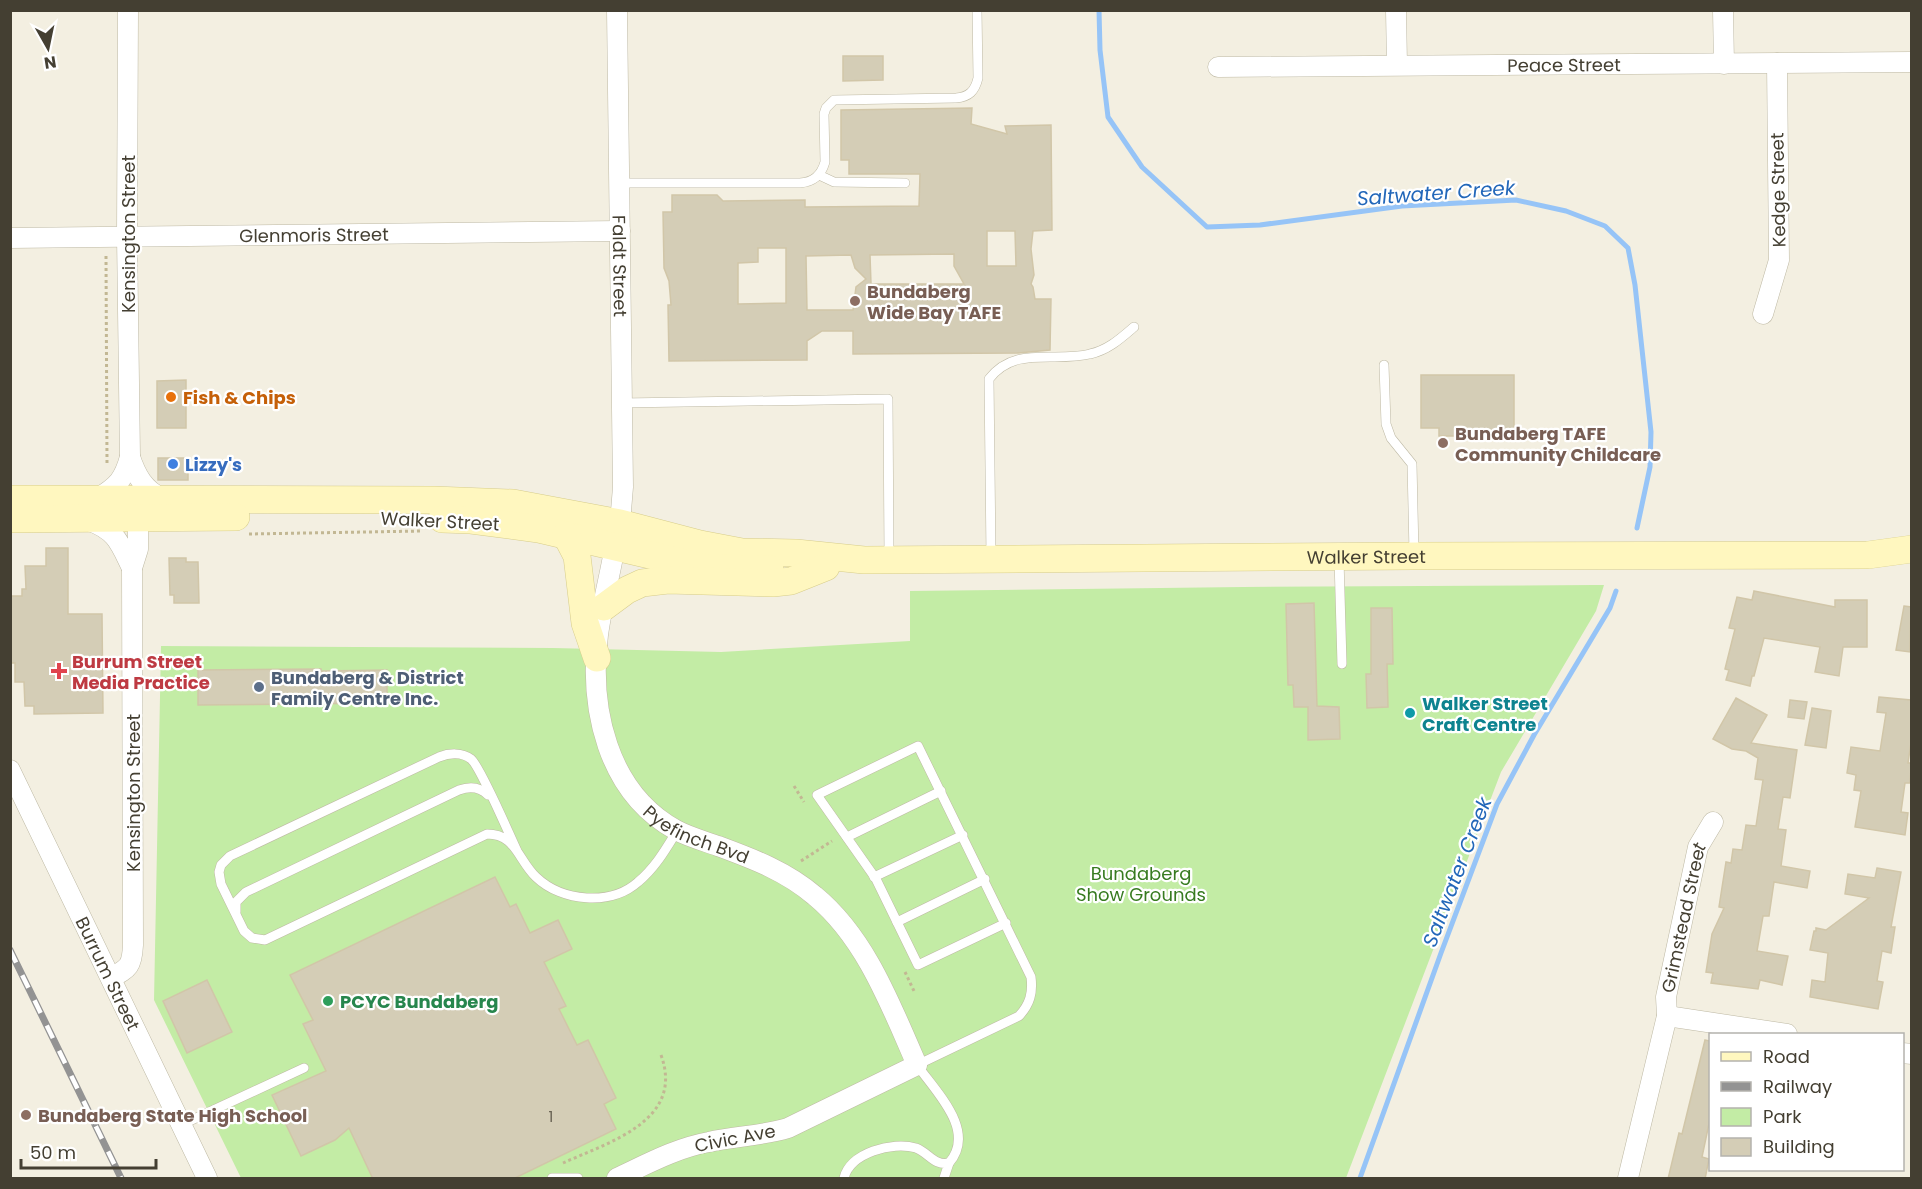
<svg xmlns="http://www.w3.org/2000/svg" width="1922" height="1189" font-family="Poppins,sans-serif">
	<style>
		.green { fill: #c3eca5 }
		.lines { fill: none; stroke-linecap: round; stroke-linejoin: round }
		.stream { stroke: #96c4f7; stroke-width: 5 }
		.building { fill: #d4cdb6; stroke: #d1c6a8; stroke-width: 1.5; fill-rule: evenodd }
		.service-casing { stroke: #beb9a4; stroke-width: 10 }
		.minor-casing { stroke: #beb9a4; stroke-width: 21 }
		.secondary-casing { stroke: #d7cd8c; stroke-width: 28 }
		.path { stroke: #c2b793; stroke-width: 3; stroke-dasharray: 3 3; stroke-linecap: butt }
		.service { stroke: #fff; stroke-width: 9 }
		.minor { stroke: #fff; stroke-width: 20 }
		.secondary { stroke: #fff7bf; stroke-width: 27 }
		.rail-casing { stroke: #939393; stroke-width: 7 }
		.rail { stroke: #fff; stroke-width: 4.5; stroke-dasharray: 14; stroke-linecap: butt }
		.education-dot { fill: #8d6e63; stroke: #fff; stroke-width: 2 }
		.food-dot { fill: #e8710a; stroke: #fff; stroke-width: 2 }
		.shop-dot { fill: #3f7fe0; stroke: #fff; stroke-width: 2 }
		.health-dot { fill: #e0444e; stroke: #fff; stroke-width: 2 }
		.service-dot { fill: #5c6f8a; stroke: #fff; stroke-width: 2 }
		.culture-dot { fill: #0f9aa8; stroke: #fff; stroke-width: 2 }
		.leisure-dot { fill: #2e9e5b; stroke: #fff; stroke-width: 2 }
		.labels { text-anchor: middle; dominant-baseline: central; stroke-width: 4.5; stroke-linejoin: round; paint-order: stroke }
		.number-label { font-size: 15px; fill: #686253 }
		.street-label { font-size: 18px; fill: #443f32; stroke: #fff }
		.education-label { font-size: 18px; font-weight: bold; fill: #785e54; stroke: #fff; text-anchor: start }
		.food-label { font-size: 18px; font-weight: bold; fill: #c56008; stroke: #fff; text-anchor: start }
		.shop-label { font-size: 18px; font-weight: bold; fill: #366cbe; stroke: #fff; text-anchor: start }
		.health-label { font-size: 18px; font-weight: bold; fill: #be3a42; stroke: #fff; text-anchor: start }
		.service-label { font-size: 18px; font-weight: bold; fill: #4e5e75; stroke: #fff; text-anchor: start }
		.culture-label { font-size: 18px; font-weight: bold; fill: #0d838f; stroke: #fff; text-anchor: start }
		.park-label { font-size: 18px; fill: #377b20; stroke: #fff }
		.leisure-label { font-size: 18px; font-weight: bold; fill: #27864d; stroke: #fff; text-anchor: start }
		.water-label { font-size: 20px; font-style: italic; fill: #2267b9; stroke: #fff }
	</style>
	<rect width="100%" height="100%" fill="#f3efe1"/>
	<polygon class="green" points="1594,585 1604,585 1596,611 1501,772 1346,1178 241,1178 154,1000 161,646 553,648 721,652 910,641 910,591 1243,587"/>
	<g class="lines">
		<g class="stream">
			<polyline points="1099,10 1100,50 1108,117 1142,167 1207,227 1260,225 1402,206 1516,200 1566,211 1605,226 1628,248 1635,285 1651,432 1650,467 1637,528"/>
			<polyline points="1360,1178 1441,953 1497,804 1534,735 1610,608 1616,591"/>
		</g>
	</g>
	<g class="building">
		<polygon points="843,56 883,56 883,80 843,81"/>
		<path d="M972 108 971 124 1007 134 1005 126 1051 125 1052 230 1033 231 1031 249 1034 275 1031 284 1033 287 1035 299H1051L1050 350 1018 353 853 354V331H822L807 341V360L669 361 668 305H671L669 281 664 268 663 212H672V195H717L723 201 805 200V207L919 206 920 174H849V160H841V110ZM987 231H1015L1016 266H987ZM758 248H786V303L738 304V263L758 262ZM954 254V266L964 284H871L870 255ZM851 255 855 268 866 279 856 287 853 310H807L806 256Z"/>
		<polygon points="1421,375 1514,375 1514,436 1439,436 1439,428 1421,428"/>
		<polygon points="186,380 186,428 157,428 157,381"/>
		<rect x="158" y="458" width="30" height="22"/>
		<polygon points="46,548 68,548 68,614 102,614 103,713 34,714 34,706 25,706 24,682 15,682 15,663 11,663 10,596 22,596 22,589 26,589 25,566 46,566"/>
		<polygon points="169,558 186,558 186,562 198,562 199,603 174,603 174,595 170,595"/>
		<polygon points="1754,591 1835,607 1835,600 1867,600 1867,647 1843,647 1839,676 1815,672 1820,647 1764,638 1754,676 1752,676 1750,686 1726,680 1729,670 1725,669 1735,629 1729,628 1737,597 1752,600"/>
		<polygon points="1314,603 1317,706 1339,707 1340,739 1308,740 1308,707 1294,707 1293,685 1288,685 1286,604"/>
		<polygon points="1904,606 1911,607 1910,652 1896,650"/>
		<polygon points="1371,608 1392,608 1393,664 1387,664 1388,707 1367,708 1366,674 1371,674"/>
		<polygon points="321,669 321,671 387,670 387,703 198,705 198,670"/>
		<polygon points="1879,697 1911,700 1911,743 1908,763 1911,763 1911,769 1910,783 1905,783 1901,812 1908,813 1905,835 1855,827 1861,791 1854,790 1856,775 1847,773 1851,747 1880,751 1886,713 1877,712"/>
		<polygon points="1736,698 1767,715 1751,743 1797,750 1790,798 1783,797 1778,829 1786,830 1781,866 1810,871 1807,888 1774,882 1769,916 1763,916 1757,951 1788,956 1782,985 1760,980 1758,989 1711,983 1713,973 1706,972 1712,934 1724,908 1719,907 1726,862 1731,863 1733,849 1742,850 1746,825 1756,826 1763,780 1755,779 1758,758 1746,751 1732,749 1713,739"/>
		<polygon points="1790,700 1807,702 1804,719 1788,717"/>
		<polygon points="1812,708 1831,711 1826,748 1805,745"/>
		<polygon points="1877,868 1901,872 1891,927 1895,927 1891,953 1882,951 1877,981 1883,982 1878,1009 1810,997 1812,980 1825,982 1828,953 1810,950 1814,931 1816,931 1816,928 1826,930 1869,898 1845,894 1848,874 1875,878"/>
		<polygon points="495,877 510,907 516,904 530,933 558,920 572,949 544,962 566,1006 559,1009 577,1045 588,1040 616,1098 604,1104 616,1129 513,1179 373,1179 349,1128 335,1140 301,1156 272,1095 326,1071 303,1024 313,1020 290,975"/>
		<polygon points="207,980 232,1032 187,1053 163,1001"/>
		<polygon points="1705,1040 1710,1041 1710,1119 1702,1157 1709,1159 1705,1179 1668,1179 1679,1133 1682,1134"/>
	</g>
	<g class="lines">
		<defs>
			<g id="service">
				<polyline points="819,175 834,182 905,183"/>
				<path d="M619 183H800C813 182 821 176 825 162L824 114 826 108 834 100 956 98C969 97 975 91 978 78L977 10"/>
				<polyline points="1384,365 1386,424 1391,438 1412,464 1414,553"/>
				<polyline points="622,403 888,399 889,557"/>
				<path d="M991 556 989 379C1015 345 1054 363 1090 354 1108 350 1120 339 1134 327"/>
				<polyline points="1339,559 1342,664"/>
				<polyline points="847,837 941,791"/>
				<path d="M517 851C510 836 480 766 471 759 462 752 449 753 439 757L230 856 221 865 219 872 221 884 244 931 252 938 265 940 487 834C516 834 518 860 536 877 562 902 611 906 638 882 655 868 666 849 677 831"/>
				<polyline points="874,877 963,835"/>
				<path d="M236 912V902L246 892 459 790C470 786 480 787 488 795"/>
				<polyline points="897,922 985,879"/>
				<polyline points="181,1125 304,1068"/>
				<path d="M949 1163C977 1131 936 1092 917 1065L1019 1016C1030 1004 1033 993 1031 977L918 746 817 795 876 879 918 965 1006 923"/>
				<polyline points="552,1178 578,1178"/>
				<path d="M844 1178C850 1153 892 1141 916 1148 929 1153 934 1166 949 1163L944 1178"/>
			</g>
			<g id="minor">
				<path id="s1" d="M617 10 623 487 620 523"/>
				<polyline points="1396,10 1397,65"/>
				<polyline points="1723,10 1724,64"/>
				<path id="s2" d="M1218 67 1912 62"/>
				<path id="s3" d="M10 238 620 231"/>
				<polyline points="1763,314 1779,260 1777,63"/>
				<path d="M130 457C136 475 144 490 162 498"/>
				<path d="M98 498C118 486 124 479 130 457L127 236 128 10"/>
				<path d="M90 521C117 531 120 544 132 568"/>
				<path id="s4" d="M615 546C610 575 602 605 598 635 589 708 607 792 676 830 689 837 704 841 718 846 753 859 786 871 815 896 866 938 891 1006 917 1065L788 1128C762 1136 735 1136 709 1142 676 1148 647 1164 617 1178"/>
				<path id="s5" d="M10 770 207 1178"/>
				<path d="M111 978C129 968 132 966 133 945L132 568 138 549V518L130 510"/>
				<polyline points="1667,1016 1787,1034"/>
				<polyline points="1902,1053 1912,1054"/>
				<path id="s6" d="M1628 1178 1667 1016 1666 997 1698 847 1713 822"/>
			</g>
			<g id="secondary">
				<path id="s7" d="M10 499 434 500 513 503 620 523 700 544 742 552 796 553 864 560 1414 556 1868 555 1912 549"/>
				<polyline points="10,519 236,517"/>
				<polyline points="442,519 471,520 539,529 706,568 770,569"/>
				<polyline points="566,535 577,556 585,623 597,658"/>
				<polyline points="604,607 627,590 642,583 668,580 773,583 791,581 826,567"/>
			</g>
		</defs>
		<use href="#service" class="service-casing"/>
		<use href="#minor" class="minor-casing"/>
		<use href="#secondary" class="secondary-casing"/>
		<g class="path">
			<polyline points="106,256 107,463"/>
			<polyline points="249,534 423,531"/>
			<polyline points="794,786 804,802"/>
			<polyline points="801,861 832,841"/>
			<polyline points="905,972 914,991"/>
			<path d="M563 1163C609 1142 685 1121 661 1055"/>
		</g>
		<use href="#service" class="service"/>
		<use href="#minor" class="minor"/>
		<use href="#secondary" class="secondary"/>
		<defs>
			<polyline id="rail" points="10,950 121,1178"/>
		</defs>
		<use href="#rail" class="rail-casing"/>
		<use href="#rail" class="rail"/>
	</g>
	<g class="education-dot">
		<circle cx="855" cy="301" r="6"/>
		<circle cx="1443" cy="443" r="6"/>
		<circle cx="26" cy="1115" r="6"/>
	</g>
	<circle class="food-dot" cx="171" cy="397" r="6"/>
	<circle class="shop-dot" cx="173" cy="464" r="6"/>
	<path class="health-dot" d="M56 662h6v6h6v6h-6v6h-6v-6h-6v-6h6z"/>
	<circle class="service-dot" cx="259" cy="687" r="6"/>
	<circle class="culture-dot" cx="1410" cy="713" r="6"/>
	<circle class="leisure-dot" cx="328" cy="1001" r="6"/>
	<g class="labels">
		<g class="number-label">
			<text x="551" y="1116">1</text>
		</g>
		<g class="street-label">
			<text stroke="none"><textPath href="#s2" startOffset="346">Peace Street</textPath></text>
			<text transform="translate(1778 190) rotate(-91)">Kedge Street</text>
			<text transform="translate(128 234) rotate(-90)">Kensington Street</text>
			<text stroke="none"><textPath href="#s3" startOffset="304">Glenmoris Street</textPath></text>
			<text stroke="none"><textPath href="#s1" startOffset="256">Faldt Street</textPath></text>
			<text transform="translate(440 521) rotate(3)">Walker Street</text>
			<text stroke="none"><textPath href="#s7" startOffset="1362">Walker Street</textPath></text>
			<text transform="translate(133 793) rotate(-90)">Kensington Street</text>
			<text stroke="none"><textPath href="#s4" startOffset="334">Pyefinch Bvd</textPath></text>
			<text stroke="none"><textPath href="#s6" startOffset="267">Grimstead Street</textPath></text>
			<text stroke="none"><textPath href="#s5" startOffset="226">Burrum Street</textPath></text>
			<text transform="translate(735 1138) rotate(-11)">Civic Ave</text>
		</g>
		<g class="education-label">
			<text x="867" y="291">Bundaberg<tspan x="867" dy="21">Wide Bay TAFE</tspan></text>
			<text x="1455" y="433">Bundaberg TAFE<tspan x="1455" dy="21">Community Childcare</tspan></text>
			<text x="38" y="1115">Bundaberg State High School</text>
		</g>
		<g class="food-label">
			<text x="183" y="397">Fish &amp; Chips</text>
		</g>
		<g class="shop-label">
			<text x="185" y="464">Lizzy's</text>
		</g>
		<g class="health-label">
			<text x="72" y="661">Burrum Street<tspan x="72" dy="21">Media Practice</tspan></text>
		</g>
		<g class="service-label">
			<text x="271" y="677">Bundaberg &amp; District<tspan x="271" dy="21">Family Centre Inc.</tspan></text>
		</g>
		<g class="culture-label">
			<text x="1422" y="703">Walker Street<tspan x="1422" dy="21">Craft Centre</tspan></text>
		</g>
		<g class="park-label">
			<text x="1141" y="873">Bundaberg<tspan x="1141" dy="21">Show Grounds</tspan></text>
		</g>
		<g class="leisure-label">
			<text x="340" y="1001">PCYC Bundaberg</text>
		</g>
		<g class="water-label">
			<text transform="translate(1436 193) rotate(-4)">Saltwater Creek</text>
			<text transform="translate(1457 872) rotate(-69)">Saltwater Creek</text>
		</g>
	</g>
	<rect width="1922" height="1189" fill="none" stroke="#443f32" stroke-width="24"/>
	<rect x="1709" y="1033" width="195" height="138" fill="#ffffff" stroke="#b4b2ad" stroke-width="1.5"/>
	<rect x="1721" y="1052" width="30" height="9" fill="#fff7bf" stroke="#b4b2ad" stroke-width="1.5"/>
	<text x="1763" y="1063" font-size="18" fill="#443f32">Road</text>
	<rect x="1721" y="1082" width="30" height="9" fill="#939393" stroke="#b4b2ad" stroke-width="1.5"/>
	<text x="1763" y="1093" font-size="18" fill="#443f32">Railway</text>
	<rect x="1721" y="1108" width="30" height="18" fill="#c3eca5" stroke="#b4b2ad" stroke-width="1.5"/>
	<text x="1763" y="1123" font-size="18" fill="#443f32">Park</text>
	<rect x="1721" y="1138" width="30" height="18" fill="#d4cdb6" stroke="#b4b2ad" stroke-width="1.5"/>
	<text x="1763" y="1153" font-size="18" fill="#443f32">Building</text>
	<g transform="translate(48 48) rotate(171)" stroke="#ffffff" stroke-width="4.5" paint-order="stroke">
	<path d="M0-4.5L10 22L0 15L-10 22Z" fill="#443f32"/>
	<text y="-9" font-size="16" font-weight="bold" text-anchor="middle" fill="#443f32">N</text>
	</g>
	<path d="M21 1159v9h135v-9" fill="none" stroke="#443f32" stroke-width="3"/>
	<text x="30" y="1159" font-size="18" fill="#443f32" stroke="#ffffff" stroke-width="4.5" paint-order="stroke">50 m</text>
</svg>
